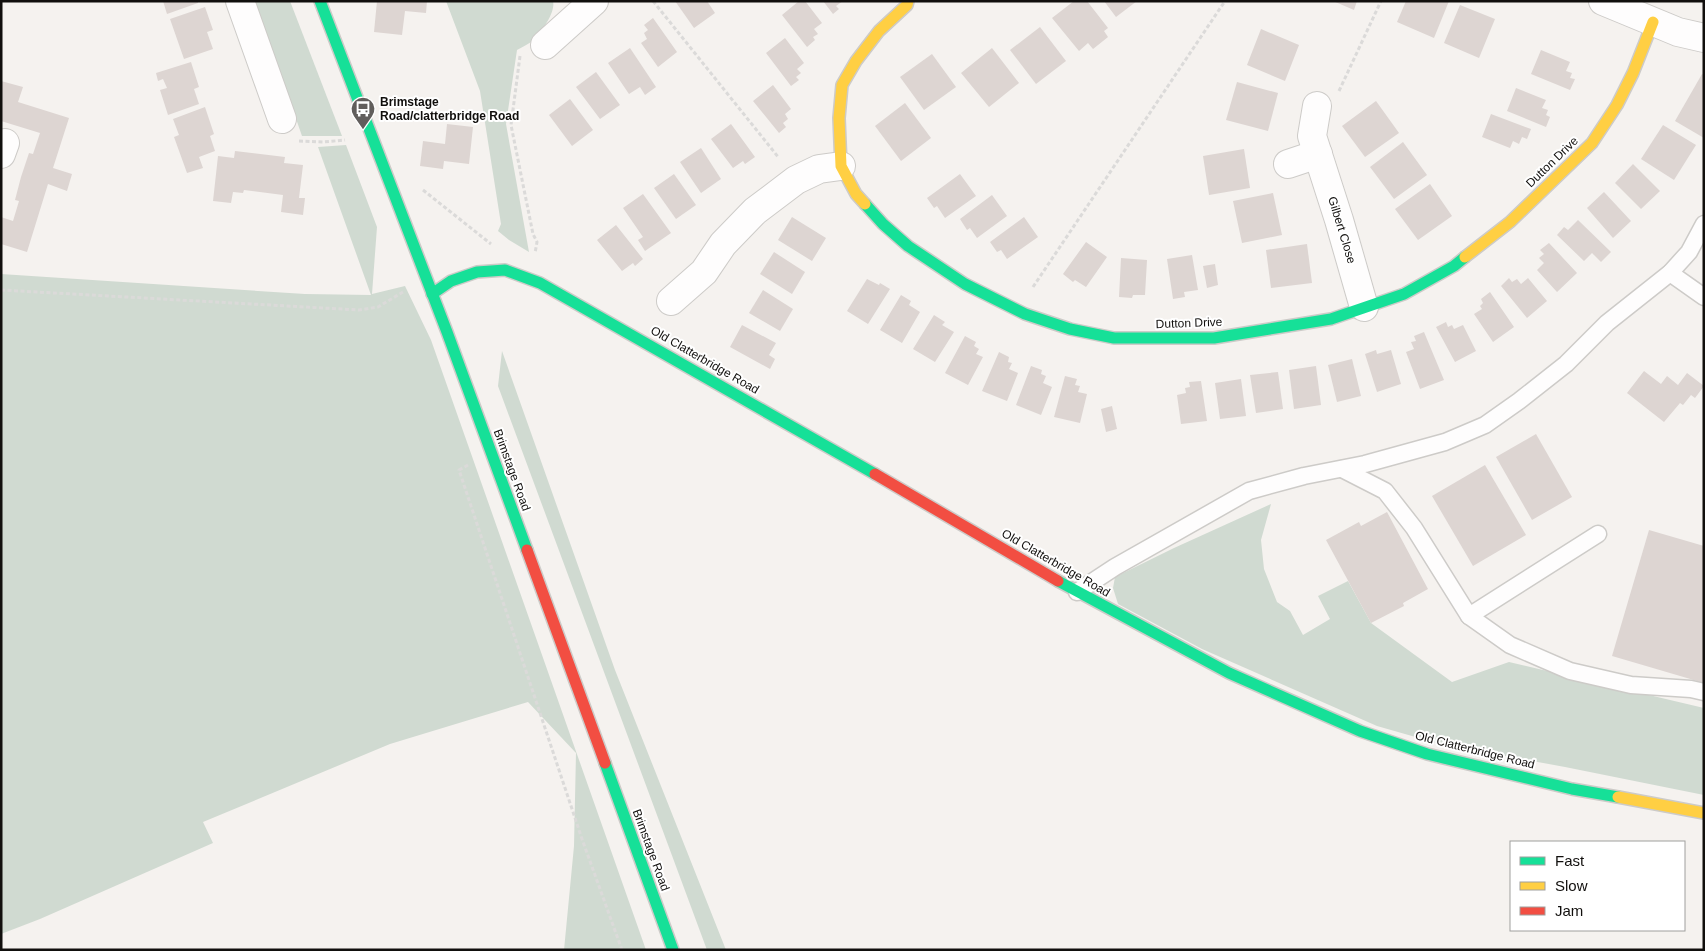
<svg xmlns="http://www.w3.org/2000/svg" width="1705" height="951" font-family="Helvetica,sans-serif">
	<style>
		.green { fill: #d0dad1 }
		.building { fill: #ddd5d2 }
		.lines { fill: none; stroke-linecap: round; stroke-linejoin: round }
		.lane-casing { stroke: #cdcbc8; stroke-width: 19 }
		.street-casing { stroke: #cdcbc8; stroke-width: 30 }
		.fast-casing { stroke: #cdcbc8; stroke-width: 14 }
		.slow-casing { stroke: #cdcbc8; stroke-width: 14 }
		.jam-casing { stroke: #cdcbc8; stroke-width: 14 }
		.path { stroke: #dbdad9; stroke-width: 3; stroke-dasharray: 4 2.5; stroke-linecap: butt }
		.lane { stroke: #fefdfd; stroke-width: 16 }
		.street { stroke: #fefdfd; stroke-width: 28 }
		.fast { stroke: #16e098; stroke-width: 11 }
		.slow { stroke: #ffcf43; stroke-width: 11 }
		.jam { stroke: #f24e42; stroke-width: 11 }
		.labels { text-anchor: middle; dominant-baseline: central; stroke-width: 4; stroke-linejoin: round; paint-order: stroke }
		.poi-label { font-size: 12px; font-weight: bold; fill: #110f0d; stroke: #fff; text-anchor: start }
		.street-label { font-size: 12px; fill: #110f0d; stroke: #fff }
	</style>
	<rect width="100%" height="100%" fill="#f5f2ef"/>
	<g class="green">
		<polygon points="255,1 290,1 342,136 302,136"/>
		<path d="M446 1H553C556 13 540 34 531 42 527 45 522 47 517 50L506 124 529 252 509 240 498 231 501 224 480 91Z"/>
		<polygon points="346,145 377,227 372,294 405,286 431,340 646,950 564,950 574,846 576,753 528,702 390,744 203,822 213,843 40,919 1,934 1,274 305,294 371,295 318,147"/>
		<polygon points="502,351 615,670 726,950 707,950 498,386"/>
		<polygon points="1271,504 1261,540 1264,569 1277,602 1290,611 1303,635 1330,619 1318,596 1348,581 1371,623 1452,682 1509,662 1704,708 1704,795 1565,767 1440,744 1377,726 1202,649 1118,604 1113,588 1115,577 1174,548"/>
	</g>
	<g class="building">
		<polygon points="163,1 198,1 198,3 167,14"/>
		<polygon points="377,1 427,1 426,13 405,11 402,35 374,32"/>
		<polygon points="675,1 707,1 715,13 694,28"/>
		<polygon points="799,1 805,1 822,23 814,29 818,34 813,37 815,40 807,47 782,15"/>
		<polygon points="823,1 843,1 836,6 839,9 833,14"/>
		<polygon points="1074,1 1087,1 1108,28 1104,31 1108,37 1093,49 1088,43 1079,51 1052,18"/>
		<polygon points="1104,1 1137,1 1116,17"/>
		<polygon points="1333,1 1357,1 1354,10"/>
		<polygon points="1406,1 1449,1 1434,38 1397,22"/>
		<polygon points="1460,5 1495,19 1479,58 1444,43"/>
		<polygon points="205,7 213,30 207,32 213,49 184,59 170,19"/>
		<polygon points="653,18 677,52 658,67 641,43 647,39 644,33 648,30 644,25"/>
		<polygon points="1040,27 1066,61 1036,84 1010,50"/>
		<polygon points="1261,29 1299,45 1285,81 1247,65"/>
		<polygon points="785,38 804,63 797,69 801,73 796,77 799,80 791,86 766,53"/>
		<polygon points="630,48 656,87 645,95 640,87 629,94 608,63"/>
		<polygon points="992,48 1019,83 989,107 961,73"/>
		<polygon points="1541,50 1570,62 1566,71 1572,73 1570,78 1575,79 1570,90 1531,74"/>
		<polygon points="932,54 956,87 924,110 900,77"/>
		<polygon points="191,62 199,87 194,89 199,104 168,115 160,90 167,88 163,79 158,81 156,73"/>
		<polygon points="596,72 620,105 600,119 576,87"/>
		<polygon points="1702,74 1704,75 1704,138 1675,121"/>
		<polygon points="1,81 23,87 18,102 69,118 53,168 72,174 67,191 48,184 27,252 1,244 1,217 13,221 19,201 15,200 21,177 29,153 33,154 40,133 1,121"/>
		<polygon points="1237,82 1278,93 1268,131 1226,120"/>
		<polygon points="773,85 791,109 785,114 788,119 783,123 786,127 779,133 753,101"/>
		<polygon points="1516,88 1546,100 1542,108 1548,110 1546,115 1550,117 1546,127 1507,111"/>
		<polygon points="570,99 593,130 572,146 549,115"/>
		<polygon points="1376,101 1399,133 1365,157 1342,126"/>
		<polygon points="905,103 931,138 901,161 875,126"/>
		<polygon points="205,107 214,134 210,136 215,151 199,157 203,168 187,173 174,137 179,135 173,119"/>
		<polygon points="1491,114 1531,129 1527,139 1522,137 1519,144 1513,141 1510,148 1482,137"/>
		<polygon points="447,124 473,127 469,164 444,161 443,169 420,166 423,141 445,144"/>
		<polygon points="731,124 755,157 745,164 743,161 733,168 711,139"/>
		<polygon points="1663,125 1696,145 1674,180 1641,159"/>
		<polygon points="1403,142 1427,175 1394,199 1370,167"/>
		<polygon points="701,148 721,179 701,193 680,162"/>
		<polygon points="1244,149 1250,188 1209,195 1203,156"/>
		<polygon points="235,151 285,157 284,163 303,165 299,198 305,198 303,215 281,212 283,195 244,190 243,193 233,192 231,203 213,201 218,156 234,158"/>
		<polygon points="1633,164 1660,191 1641,209 1615,183"/>
		<polygon points="674,174 696,205 676,219 654,188"/>
		<polygon points="960,174 976,196 945,218 937,206 934,208 927,198"/>
		<polygon points="1430,184 1452,216 1418,240 1395,209"/>
		<polygon points="1604,192 1631,221 1613,238 1587,208"/>
		<polygon points="1273,193 1282,235 1242,243 1233,201"/>
		<polygon points="643,194 671,233 645,251 638,240 643,237 623,208"/>
		<polygon points="992,195 1007,216 977,238 970,228 967,230 960,219"/>
		<polygon points="792,217 826,238 812,261 778,240"/>
		<polygon points="1024,217 1038,237 1007,259 1001,250 997,252 990,242"/>
		<polygon points="1578,220 1611,252 1601,262 1592,253 1584,261 1557,235 1564,227 1568,230"/>
		<polygon points="616,225 643,259 635,266 633,263 622,271 597,240"/>
		<polygon points="1086,242 1107,257 1086,287 1075,280 1073,282 1063,274"/>
		<polygon points="1549,243 1577,273 1557,292 1537,270 1544,263 1539,258 1544,254 1540,250"/>
		<polygon points="1307,244 1312,283 1271,288 1266,250"/>
		<polygon points="774,252 805,272 792,294 760,274"/>
		<polygon points="1192,255 1198,290 1184,292 1185,297 1173,299 1167,259"/>
		<polygon points="1121,258 1147,260 1145,295 1133,295 1132,298 1119,297"/>
		<polygon points="1215,264 1218,285 1207,288 1203,266"/>
		<polygon points="1509,278 1512,282 1517,279 1521,284 1528,278 1547,301 1527,318 1501,286"/>
		<polygon points="867,279 879,285 880,283 890,289 868,324 847,311"/>
		<polygon points="763,290 793,309 780,331 749,313"/>
		<polygon points="1490,292 1514,327 1493,342 1474,314 1482,309 1480,306 1483,303 1481,299"/>
		<polygon points="901,295 911,301 909,305 920,312 902,343 880,330"/>
		<polygon points="934,315 945,322 942,325 954,332 935,362 913,349"/>
		<polygon points="1446,322 1448,327 1452,325 1454,329 1463,325 1476,351 1455,362 1436,327"/>
		<polygon points="742,325 776,343 769,355 775,359 770,369 730,347"/>
		<polygon points="1424,332 1444,380 1420,389 1406,352 1414,349 1411,342 1416,341 1414,336"/>
		<polygon points="965,336 976,342 974,346 979,349 976,354 983,357 968,385 945,373"/>
		<polygon points="1376,350 1377,354 1391,350 1401,384 1377,392 1365,354"/>
		<polygon points="999,352 1009,357 1008,362 1012,363 1009,369 1018,373 1007,401 982,391"/>
		<polygon points="1352,359 1361,396 1337,402 1328,365"/>
		<polygon points="1031,366 1042,370 1041,374 1046,376 1043,383 1052,387 1041,415 1016,405"/>
		<polygon points="1316,366 1321,405 1294,409 1289,370"/>
		<polygon points="1644,371 1661,384 1667,376 1678,385 1687,373 1704,386 1695,398 1691,395 1683,405 1680,403 1664,422 1627,393"/>
		<polygon points="1278,372 1283,409 1256,413 1250,375"/>
		<polygon points="1065,376 1077,379 1075,385 1080,386 1078,392 1087,394 1080,423 1054,417"/>
		<polygon points="1241,379 1246,416 1220,419 1215,383"/>
		<polygon points="1201,381 1207,421 1181,424 1177,395 1186,393 1185,388 1190,387 1189,382"/>
		<polygon points="1112,406 1117,429 1106,432 1101,409"/>
		<polygon points="1536,434 1572,497 1532,520 1496,457"/>
		<polygon points="1485,465 1526,535 1473,566 1432,496"/>
		<polygon points="1387,512 1428,589 1403,603 1404,606 1371,623 1326,540 1359,522 1361,526"/>
		<polygon points="1649,530 1704,546 1704,683 1612,656"/>
	</g>
	<g class="lines">
		<defs>
			<g id="lane">
				<polyline points="1670,273 1704,297"/>
				<polyline points="1342,469 1385,491 1414,528 1469,616 1598,534"/>
				<polyline points="1077,592 1115,567 1249,491 1304,476 1365,464 1445,442 1485,425 1519,401 1566,364 1607,323 1670,273 1689,252 1704,224"/>
				<polyline points="1469,616 1510,645 1570,671 1631,685 1691,689 1704,692"/>
			</g>
			<g id="street">
				<polyline points="240,1 282,119"/>
				<polyline points="1603,1 1678,32 1704,38"/>
				<polyline points="545,45 594,1"/>
				<polyline points="1317,106 1312,136 1339,220 1364,307"/>
				<polyline points="1,154 5,143"/>
				<polyline points="1288,164 1318,154"/>
				<polyline points="671,301 704,272 723,244 755,211 796,180 819,169 841,166"/>
			</g>
			<g id="fast">
				<polyline points="320,1 447,332 527,550"/>
				<polyline points="865,204 883,224 908,246 965,284 1025,314 1070,329 1114,338 1214,338 1331,319 1404,294 1454,266 1465,257"/>
				<polyline points="432,294 451,281 477,272 505,270 540,283 875,474"/>
				<polyline points="1058,581 1229,673 1360,731 1427,754 1572,789 1618,797"/>
				<polyline points="605,763 673,950"/>
			</g>
			<g id="slow">
				<polyline points="865,204 856,194 841,166 839,118 842,85 856,61 879,31 907,5 908,1"/>
				<polyline points="1465,257 1510,222 1592,143 1617,105 1633,73 1653,22"/>
				<polyline points="1618,797 1704,813"/>
			</g>
			<g id="jam">
				<polyline points="875,474 1058,581"/>
				<polyline points="527,550 605,763"/>
			</g>
		</defs>
		<use href="#lane" class="lane-casing"/>
		<use href="#street" class="street-casing"/>
		<use href="#fast" class="fast-casing"/>
		<use href="#slow" class="slow-casing"/>
		<use href="#jam" class="jam-casing"/>
		<g class="path">
			<polyline points="653,1 779,158"/>
			<polyline points="520,56 511,125 533,234 537,242 535,253"/>
			<polyline points="1339,91 1381,1"/>
			<polyline points="299,141 323,142 345,140"/>
			<polyline points="423,190 491,244"/>
			<polyline points="1033,287 1225,1"/>
			<polyline points="1,290 359,310 378,307 403,292"/>
			<polyline points="468,465 459,470 582,839 622,950"/>
		</g>
		<use href="#lane" class="lane"/>
		<use href="#street" class="street"/>
		<use href="#fast" class="fast"/>
		<use href="#slow" class="slow"/>
		<use href="#jam" class="jam"/>
	</g>
	<defs>
		<symbol id="bus-pin" viewBox="-11 -11 22 30"><path d="M0 17L-7.5 6A9.5 9.5 0 1 1 7.5 6Z" fill="#615e5c" stroke="#fff"/><path d="M-5-6H5V4H4V6H2V4H-2V6H-4V4H-5ZM-3.5-4V0h7V-4ZM-3.5 1.2v1.5H-2V1.2ZM2 1.2v1.5H3.5V1.2Z" fill="#fff"/></symbol>
	</defs>
	<g fill-rule="evenodd">
		<use href="#bus-pin" x="349" y="95" width="28" height="38"/>
	</g>
	<g class="labels">
		<g class="poi-label">
			<text x="380" y="102">Brimstage<tspan x="380" dy="14">Road/clatterbridge Road</tspan></text>
		</g>
		<g class="street-label">
			<text transform="translate(1552 162) rotate(-44)">Dutton Drive</text>
			<text transform="translate(1342 230) rotate(73)">Gilbert Close</text>
			<text transform="translate(1189 323) rotate(-2)">Dutton Drive</text>
			<text transform="translate(705 360) rotate(30)">Old Clatterbridge Road</text>
			<text transform="translate(512 470) rotate(70)">Brimstage Road</text>
			<text transform="translate(1056 563) rotate(30)">Old Clatterbridge Road</text>
			<text transform="translate(1475 750) rotate(14)">Old Clatterbridge Road</text>
			<text transform="translate(651 850) rotate(70)">Brimstage Road</text>
		</g>
	</g>
	<rect width="1705" height="951" fill="none" stroke="#110f0d" stroke-width="5"/>
	<rect x="1510" y="841" width="175" height="90" fill="#ffffff" stroke="#a09f9e"/>
	<rect x="1520" y="857" width="25" height="8" fill="#16e098" stroke="#a09f9e"/>
	<text x="1555" y="866" font-size="15" fill="#110f0d">Fast</text>
	<rect x="1520" y="882" width="25" height="8" fill="#ffcf43" stroke="#a09f9e"/>
	<text x="1555" y="891" font-size="15" fill="#110f0d">Slow</text>
	<rect x="1520" y="907" width="25" height="8" fill="#f24e42" stroke="#a09f9e"/>
	<text x="1555" y="916" font-size="15" fill="#110f0d">Jam</text>
</svg>
